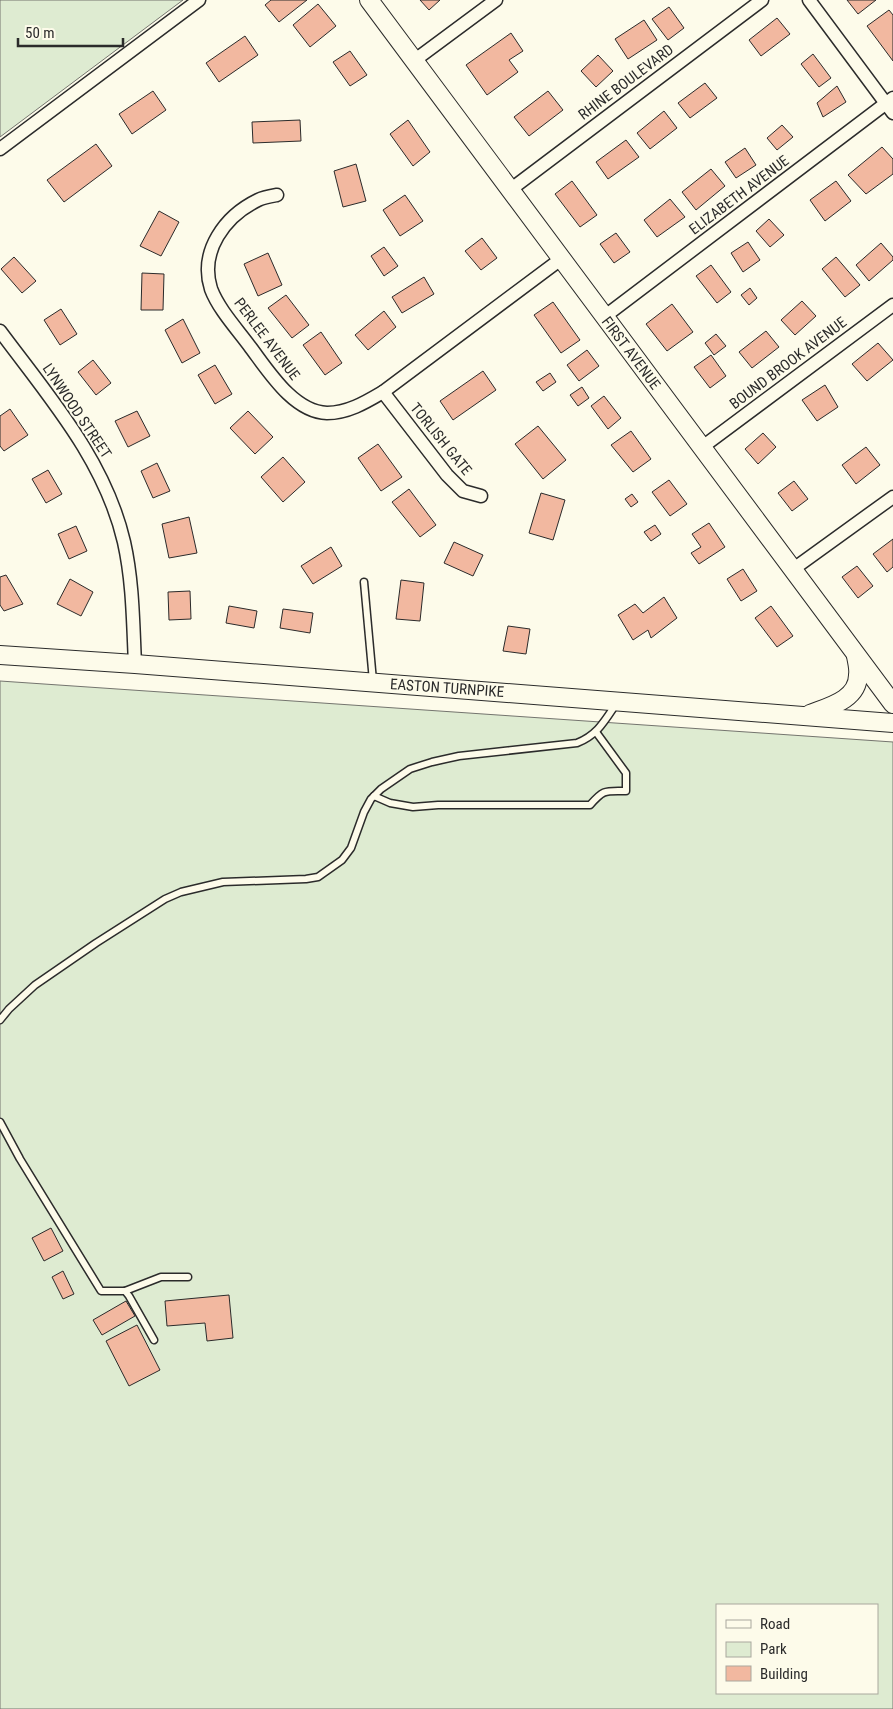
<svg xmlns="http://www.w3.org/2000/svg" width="893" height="1709" font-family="'Roboto Condensed',sans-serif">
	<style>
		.green { fill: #deebd1; stroke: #74746e; fill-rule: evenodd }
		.building { fill: #f2b8a0; stroke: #2b2b2b }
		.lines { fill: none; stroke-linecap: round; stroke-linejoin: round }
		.lane-casing { stroke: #2b2b2b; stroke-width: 9 }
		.street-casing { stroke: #2b2b2b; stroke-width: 15 }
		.secondary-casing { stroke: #2b2b2b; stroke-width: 20 }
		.lane { stroke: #fdfbea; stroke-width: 6 }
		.street { stroke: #fdfbea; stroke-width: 12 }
		.secondary { stroke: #fdfbea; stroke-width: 18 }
		.labels { text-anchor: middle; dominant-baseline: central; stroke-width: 4; stroke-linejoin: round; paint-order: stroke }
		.street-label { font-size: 15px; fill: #2b2b2b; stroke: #fdfbea }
	</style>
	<rect width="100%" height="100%" fill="#fdfbea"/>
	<g class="green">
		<polygon points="0,0 183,0 0,137"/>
		<path d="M0 681 893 742V1709H0ZM717 1605H877V1693H717Z"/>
	</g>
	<g class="building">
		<polygon points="271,0 307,0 279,22 265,5"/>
		<polygon points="420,0 440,0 429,10"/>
		<polygon points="847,0 876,0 858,14"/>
		<polygon points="318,4 336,26 310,47 293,25"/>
		<polygon points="669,7 684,28 668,40 652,19"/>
		<polygon points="889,10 893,15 893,61 867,26"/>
		<polygon points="777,18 790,34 761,56 749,40"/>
		<polygon points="644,20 657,40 628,59 615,39"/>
		<polygon points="511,33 523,51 509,60 518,72 487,95 466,65"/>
		<polygon points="245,36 258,55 219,82 206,63"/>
		<polygon points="350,51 367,75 350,86 333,62"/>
		<polygon points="813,54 831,78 819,87 801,64"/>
		<polygon points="598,55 613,71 596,87 581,71"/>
		<polygon points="705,83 717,98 690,118 678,103"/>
		<polygon points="837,86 846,102 823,117 817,103"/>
		<polygon points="153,91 166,110 132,134 119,114"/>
		<polygon points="548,91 563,110 529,136 514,117"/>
		<polygon points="664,111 677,128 650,149 637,133"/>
		<polygon points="300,120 301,141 253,143 252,122"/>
		<polygon points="408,120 430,152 413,166 390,134"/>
		<polygon points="782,125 793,137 777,150 767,138"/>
		<polygon points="626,140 639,157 608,179 596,162"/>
		<polygon points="96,144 112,166 64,202 47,180"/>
		<polygon points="882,147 893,159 893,174 866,194 848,175"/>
		<polygon points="745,148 756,165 736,178 725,162"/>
		<polygon points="356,164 366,201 343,207 334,171"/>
		<polygon points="711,169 725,186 696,210 682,192"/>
		<polygon points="572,181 597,215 580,227 555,194"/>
		<polygon points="836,181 851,201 825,221 810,200"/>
		<polygon points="405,195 423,221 400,236 383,210"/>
		<polygon points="670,199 685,217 657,237 644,220"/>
		<polygon points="159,211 179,222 161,256 140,246"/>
		<polygon points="769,219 784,235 770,247 756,231"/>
		<polygon points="616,233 630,252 614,263 600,244"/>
		<polygon points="482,238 497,258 481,270 465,251"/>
		<polygon points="748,242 760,260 743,272 731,253"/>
		<polygon points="881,243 893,257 893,260 869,281 856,265"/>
		<polygon points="384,247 398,266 384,276 371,256"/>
		<polygon points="268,253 282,285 258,296 244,264"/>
		<polygon points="14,257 36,281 22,293 1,269"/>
		<polygon points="836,257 860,285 845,297 822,269"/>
		<polygon points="711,265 731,292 717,303 696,276"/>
		<polygon points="142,273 164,274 163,310 141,310"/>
		<polygon points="424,277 434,294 402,313 392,297"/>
		<polygon points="750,288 757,298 749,305 741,295"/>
		<polygon points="286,295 309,325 292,338 268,308"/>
		<polygon points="802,301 816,316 795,335 781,320"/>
		<polygon points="553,302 580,340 561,353 534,315"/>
		<polygon points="672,304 693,332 667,351 646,324"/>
		<polygon points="61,309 77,334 60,345 44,320"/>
		<polygon points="384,311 396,327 368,350 355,335"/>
		<polygon points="183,319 200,353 182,363 165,330"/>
		<polygon points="766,331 779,347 752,368 739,352"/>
		<polygon points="321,332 342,363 325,375 303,345"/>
		<polygon points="716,334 726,346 714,355 705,343"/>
		<polygon points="878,343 893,360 867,381 852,364"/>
		<polygon points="587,350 599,366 579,381 567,365"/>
		<polygon points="711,355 726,376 710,388 694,367"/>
		<polygon points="93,360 111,383 96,395 78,372"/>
		<polygon points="215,365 232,394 215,404 198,375"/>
		<polygon points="483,371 496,390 453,420 440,401"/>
		<polygon points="550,373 556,382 543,391 536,382"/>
		<polygon points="825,385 838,407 817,421 802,400"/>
		<polygon points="582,387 589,398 578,406 570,395"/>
		<polygon points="604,396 621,418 608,429 591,406"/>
		<polygon points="10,409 28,435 4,451 0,446 0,416"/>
		<polygon points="137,411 150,436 128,447 115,421"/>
		<polygon points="248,411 273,437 255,454 230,428"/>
		<polygon points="538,426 566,460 543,479 515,444"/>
		<polygon points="631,431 651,459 633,472 611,445"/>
		<polygon points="763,433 776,447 758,464 745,449"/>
		<polygon points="378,444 402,477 381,491 358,458"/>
		<polygon points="866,447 880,465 856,484 842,465"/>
		<polygon points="283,457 305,482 283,502 261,477"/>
		<polygon points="157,463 170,491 153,498 141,471"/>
		<polygon points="48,470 62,494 46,503 32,479"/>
		<polygon points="669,480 687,504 670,516 652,492"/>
		<polygon points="794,481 808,499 792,511 778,493"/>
		<polygon points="409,489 436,525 420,537 392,502"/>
		<polygon points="541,493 565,500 553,540 529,533"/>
		<polygon points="632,494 638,502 631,507 625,499"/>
		<polygon points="189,517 197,553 169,558 162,524"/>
		<polygon points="709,523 725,547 699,564 691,553 701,547 692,534"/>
		<polygon points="655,525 661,534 651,541 644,532"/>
		<polygon points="76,526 87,551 69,559 58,534"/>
		<polygon points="893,539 893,567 887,572 873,554"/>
		<polygon points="454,542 483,555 473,576 444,563"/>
		<polygon points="331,547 342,566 313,584 301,566"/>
		<polygon points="857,566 873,586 858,598 842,577"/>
		<polygon points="743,569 757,591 741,601 727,579"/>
		<polygon points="6,575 23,604 4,611 0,605 0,577"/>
		<polygon points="70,579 93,592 81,616 57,604"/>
		<polygon points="401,580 424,583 420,621 396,619"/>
		<polygon points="190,591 191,619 169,620 168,592"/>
		<polygon points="664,597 677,618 651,638 648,630 633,640 618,615 635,604 643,613"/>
		<polygon points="229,606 257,611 254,628 226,623"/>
		<polygon points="771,606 793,636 777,647 755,618"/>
		<polygon points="283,609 313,613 310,633 280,628"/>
		<polygon points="508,626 530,629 526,654 503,651"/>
		<polygon points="51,1228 63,1251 44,1261 32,1238"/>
		<polygon points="63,1271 74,1294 63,1299 52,1277"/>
		<polygon points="229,1295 233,1338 207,1341 205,1323 167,1326 165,1301"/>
		<polygon points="126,1301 135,1316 102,1335 93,1320"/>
		<polygon points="137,1325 160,1370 129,1386 106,1341"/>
	</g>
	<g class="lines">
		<defs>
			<g id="lane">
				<polyline points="364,582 373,681"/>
				<path d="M374 796 390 803 413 807 438 805H590C604 789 605 791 626 791V773L596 732"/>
				<path d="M0 1020 9 1009 35 985 96 943 165 899 181 892 223 882 306 879 318 877 342 860 351 848 364 812 371 799 381 789 410 769 432 762 459 756 577 743C597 735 604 722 616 704"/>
				<polyline points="0,1122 20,1159 101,1291 125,1291 129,1296 154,1340"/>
				<polyline points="125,1291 161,1277 188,1277"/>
			</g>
			<g id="street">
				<polyline points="809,0 893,113"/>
				<polyline points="415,60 496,0"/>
				<polyline points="0,149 199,0"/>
				<polyline points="510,190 762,0"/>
				<path d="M277 195C271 196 264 197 258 200 225 216 199 251 211 289 219 310 238 330 251 348 269 372 294 412 327 413 348 413 366 402 383 392L561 259"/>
				<polyline points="604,317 893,98"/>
				<path d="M0 331C49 397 105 460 124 542 133 582 133 623 135 664"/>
				<polyline points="383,392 447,475 463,491 481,496"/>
				<polyline points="701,448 893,305"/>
				<polyline points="792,570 893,497"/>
			</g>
			<g id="secondary">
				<polyline points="369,0 893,704"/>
				<polyline points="0,655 135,664 893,723"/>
				<path d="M810 714C828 707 858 700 858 675 859 669 857 662 856 656"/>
			</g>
		</defs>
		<use href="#lane" class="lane-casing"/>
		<use href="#street" class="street-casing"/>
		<use href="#secondary" class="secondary-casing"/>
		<use href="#lane" class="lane"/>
		<use href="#street" class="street"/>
		<use href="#secondary" class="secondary"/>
	</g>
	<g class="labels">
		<g class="street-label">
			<text transform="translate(626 82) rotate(-37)">RHINE BOULEVARD</text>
			<text transform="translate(739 195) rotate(-37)">ELIZABETH AVENUE</text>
			<text transform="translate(267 339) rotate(53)">PERLEE AVENUE</text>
			<text transform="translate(631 353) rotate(53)">FIRST AVENUE</text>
			<text transform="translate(788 363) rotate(-37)">BOUND BROOK AVENUE</text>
			<text transform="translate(77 411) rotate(56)">LYNWOOD STREET</text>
			<text transform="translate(441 439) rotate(51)">TORLISH GATE</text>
			<text transform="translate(447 688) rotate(4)">EASTON TURNPIKE</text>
		</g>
	</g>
	<rect x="716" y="1604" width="162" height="90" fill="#fdfbea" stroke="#a9a89e"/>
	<rect x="726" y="1620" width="25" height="8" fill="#fdfbea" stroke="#a9a89e"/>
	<text x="760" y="1629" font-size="15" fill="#2b2b2b">Road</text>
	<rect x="726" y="1642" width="25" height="15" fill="#deebd1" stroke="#a9a89e"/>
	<text x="760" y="1654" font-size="15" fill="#2b2b2b">Park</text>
	<rect x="726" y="1666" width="25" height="15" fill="#f2b8a0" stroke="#a9a89e"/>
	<text x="760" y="1679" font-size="15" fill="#2b2b2b">Building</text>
	<path d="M18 38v8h105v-8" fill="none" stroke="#2b2b2b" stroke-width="2.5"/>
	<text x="25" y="38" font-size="15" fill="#2b2b2b" stroke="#fdfbea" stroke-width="4" paint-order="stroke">50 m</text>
</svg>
